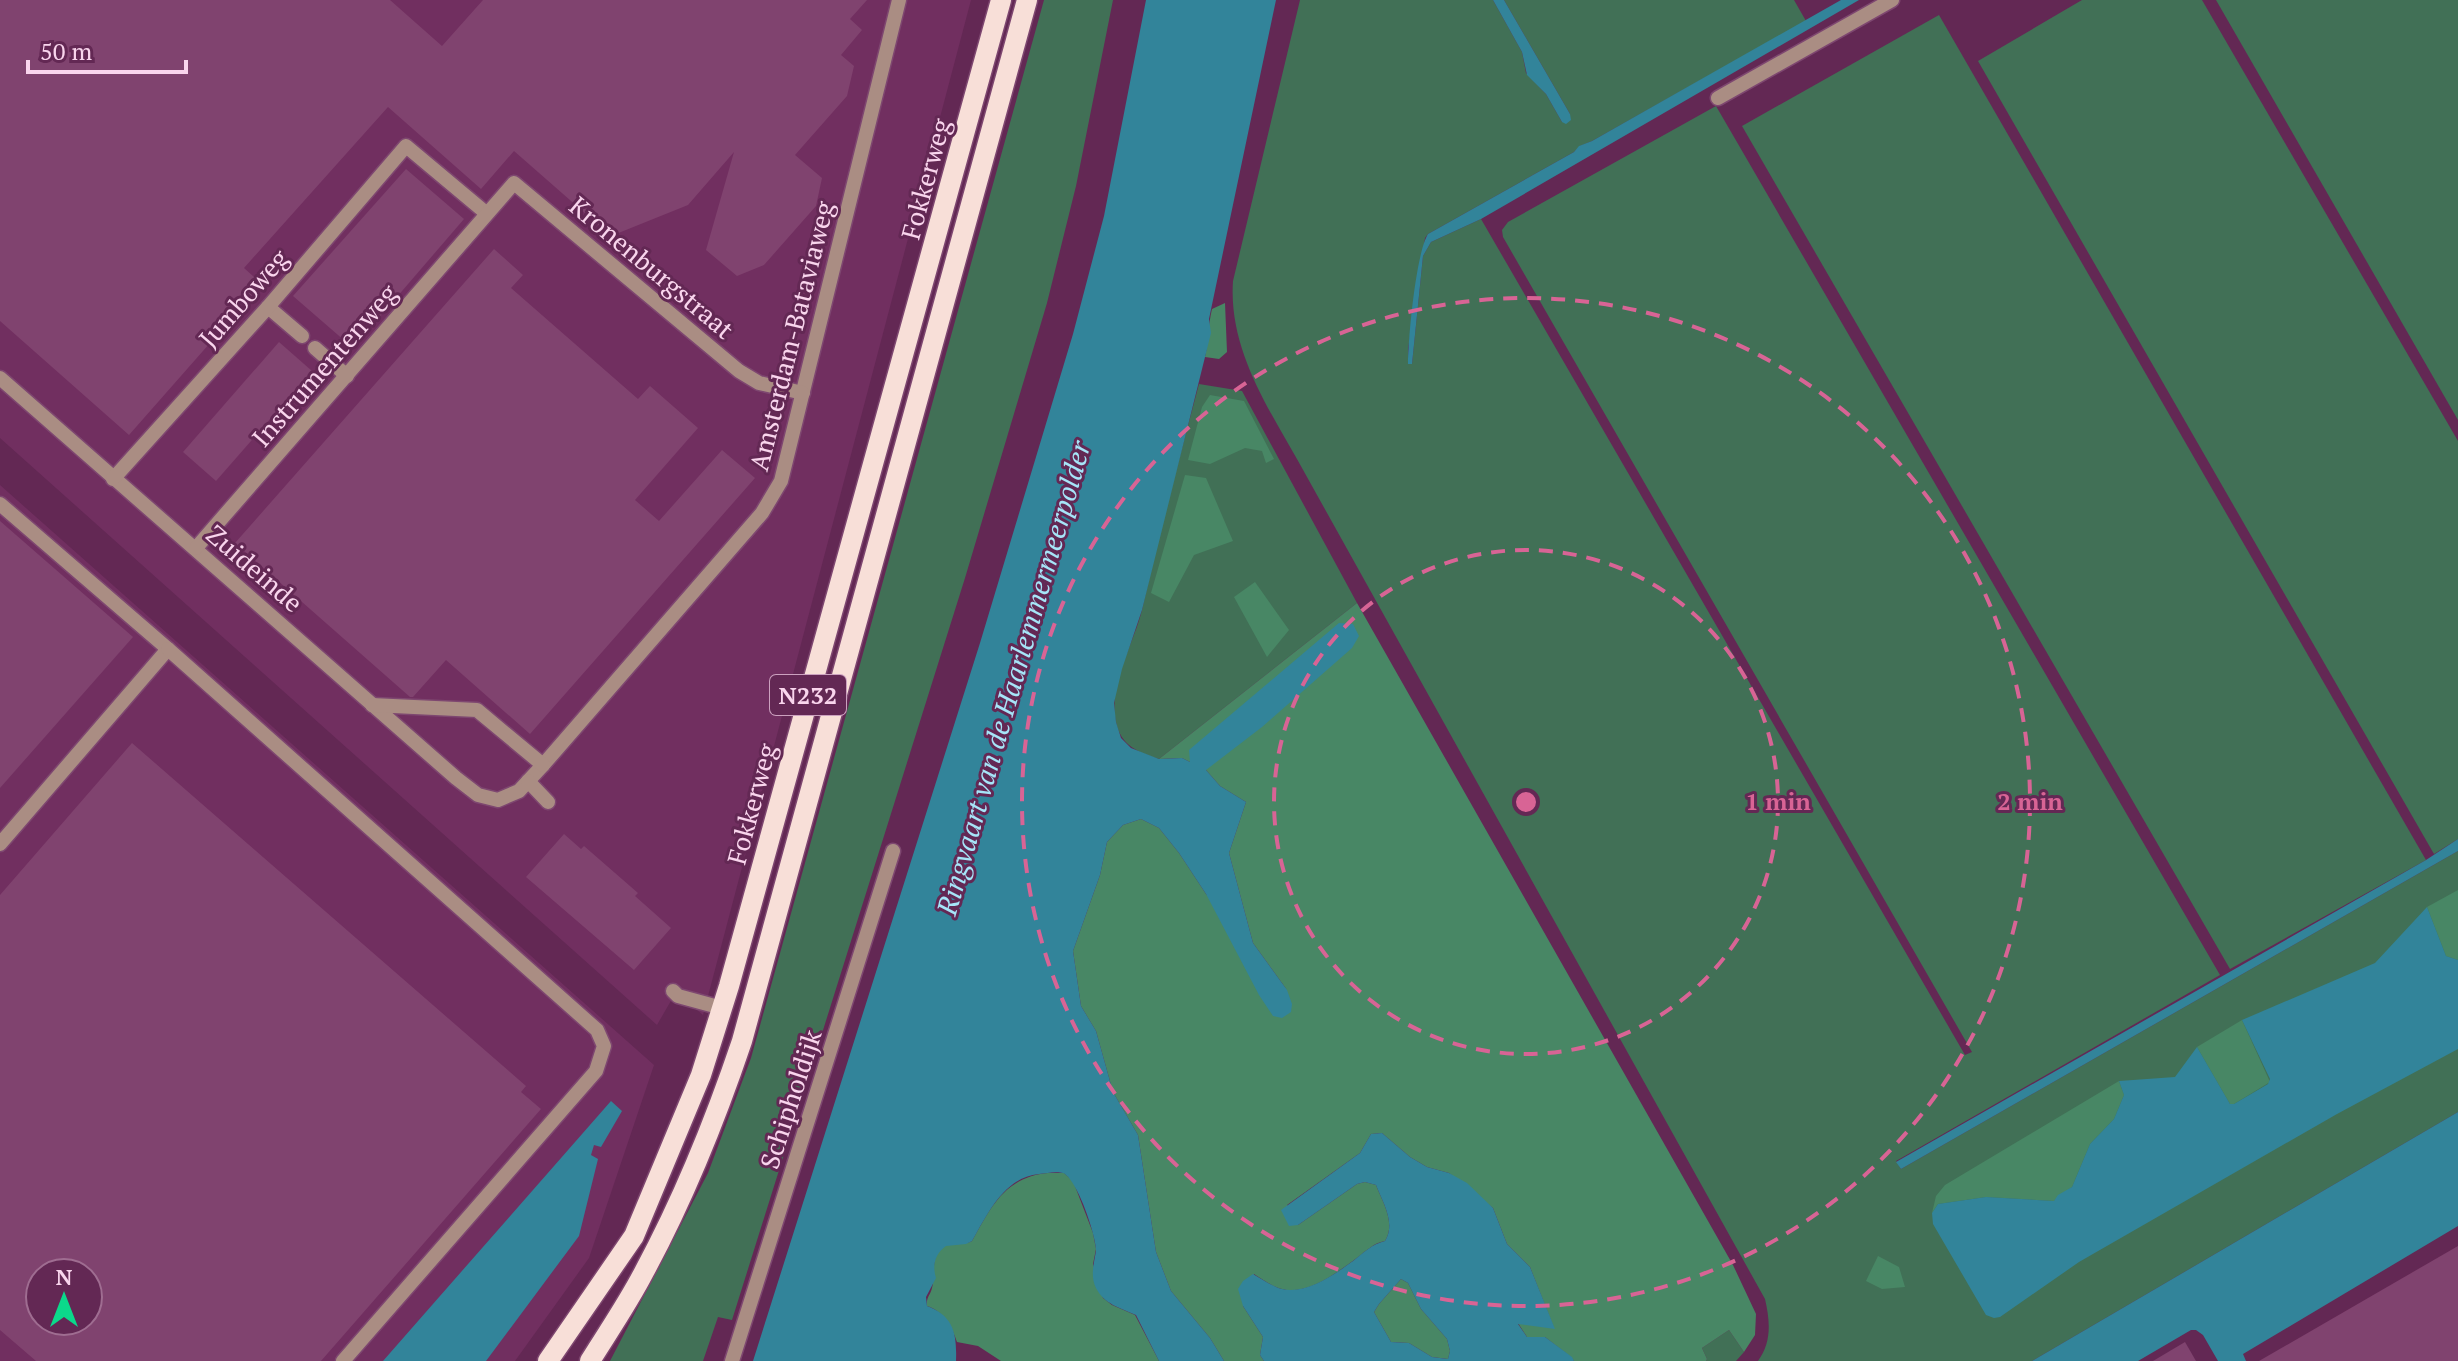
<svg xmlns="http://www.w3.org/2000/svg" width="2458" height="1361" font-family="'PT Serif',serif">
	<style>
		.built { fill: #712f60; fill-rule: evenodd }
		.green { fill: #417056 }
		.forest { fill: #488765 }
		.water { fill: #32849a; fill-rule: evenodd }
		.building { fill: #80436f; fill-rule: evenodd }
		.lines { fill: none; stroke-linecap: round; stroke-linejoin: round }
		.minor-casing { stroke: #7e4770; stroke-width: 17 }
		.major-casing { stroke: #7e4770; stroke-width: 23 }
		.minor { stroke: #aa8d83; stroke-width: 14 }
		.major { stroke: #f8dfd8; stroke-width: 20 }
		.ring { fill: none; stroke: #d86495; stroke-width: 4; stroke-dasharray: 14 10 }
		.labels { text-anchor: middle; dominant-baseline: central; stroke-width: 6; stroke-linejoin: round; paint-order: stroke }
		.shield { fill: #632854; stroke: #cca1bf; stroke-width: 2 }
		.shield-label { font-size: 24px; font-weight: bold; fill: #f9d5ed }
		.street-label { font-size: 26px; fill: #f9d5ed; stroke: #632854 }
		.water-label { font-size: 28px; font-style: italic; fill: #a6e5f8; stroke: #632854 }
		.centre { fill: #d86495; stroke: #632854; stroke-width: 4 }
		.ring-label { font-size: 24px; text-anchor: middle; font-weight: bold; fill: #d86495; stroke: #632854; stroke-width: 6; stroke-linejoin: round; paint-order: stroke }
	</style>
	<rect width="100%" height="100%" fill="#632854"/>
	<g class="built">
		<polygon points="0,0 971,0 703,1015 676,992 657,1025 0,438"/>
		<path d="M0 485 654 1065 589 1258 515 1361H0ZM40 1273H88V1321H40Z"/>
	</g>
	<g class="green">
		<polygon points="1044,0 1113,0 1076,186 1047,303 965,578 732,1320 718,1317 703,1361 610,1361 708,1173 751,1058"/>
		<path d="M1300 0H1493L1522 52 1526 73 1546 94 1562 122 1570 114 1504 0H1794L1806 21 1592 141 1580 146 1574 152 1428 234 1425 238 1408 349V364H1412L1423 256 1431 242 1481 219 1965 1055 1972 1052 1503 237 1502 230 1508 222 1716 106 2220 975 1896 1161 1901 1169 2458 851V1112L2032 1361H1758C1772 1342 1770 1321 1765 1299L1307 477C1274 416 1228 354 1233 281Z"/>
		<polygon points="2082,0 2202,0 2458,441 2458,839 2434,854 1978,61"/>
		<polygon points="2216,0 2458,0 2458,420"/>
		<polygon points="1939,15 2426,860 2230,969 1742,126"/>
		<path d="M1199 384 1242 391 1357 603 1159 759C1138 752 1121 746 1116 722 1108 684 1133 646 1142 610 1159 534 1179 459 1199 384Z"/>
		<polygon points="1729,1330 1744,1352 1736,1361 1706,1361 1707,1359 1702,1348"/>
	</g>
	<g class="forest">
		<path d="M1225 303 1227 352 1219 359 1205 357C1209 340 1208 325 1212 309Z"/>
		<polygon points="1210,395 1244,401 1274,459 1266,463 1262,451 1245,448 1210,464 1188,460 1202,407"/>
		<polygon points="1185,475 1206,478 1233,541 1194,555 1169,602 1151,593"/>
		<polygon points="1255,582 1289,630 1267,657 1234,597"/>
		<path d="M1357 603 1733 1265 1756 1314 1755 1335 1744 1352 1729 1330 1702 1348 1707 1359 1706 1361H1574L1571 1357 1545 1337H1527L1518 1323 1554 1328 1530 1267 1507 1244 1493 1208 1449 1173 1427 1167 1410 1157 1382 1133 1371 1134 1360 1153 1287 1205 1298 1225 1357 1184 1365 1182 1376 1185C1383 1203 1396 1223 1385 1241 1374 1243 1367 1250 1358 1257 1339 1271 1308 1296 1282 1289 1273 1287 1262 1279 1254 1274L1243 1306 1263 1337 1260 1355 1264 1361H1224L1210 1338 1171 1291 1156 1252 1138 1135 1113 1092 1096 1031 1081 1006 1073 951 1100 875 1107 842 1123 825 1141 819 1159 828 1179 853 1206 894 1287 990 1253 943 1229 853 1246 802 1220 786 1206 770 1182 758 1159 759Z"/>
		<polygon points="2458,890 2458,960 2446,956 2427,907"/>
		<polygon points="2242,1020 2270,1082 2234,1104 2230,1104 2197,1047"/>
		<polygon points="2119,1081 2124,1095 2114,1119 2090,1144 2072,1187 2054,1201 1986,1197 1938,1204 1932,1213 1936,1196 1945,1185"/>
		<path d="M1048 1173H1064L1073 1181 1093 1233 1096 1249 1093 1264 1103 1298 1112 1305 1135 1315 1159 1361H1001L978 1346 957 1342C952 1326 943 1311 927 1306 926 1297 930 1296 932 1288 936 1275 929 1253 946 1245 954 1242 963 1246 972 1241 991 1207 1005 1177 1048 1173Z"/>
		<polygon points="1878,1256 1899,1267 1905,1287 1882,1289 1866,1281"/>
		<polygon points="1401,1279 1408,1283 1421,1309 1447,1339 1450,1351 1448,1359 1432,1357 1409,1343 1391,1342 1374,1312 1379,1304"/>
	</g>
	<g class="water">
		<path d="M1146 0H1276L1209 319 1211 333 1142 610 1122 669 1114 703 1116 722 1121 738 1131 748 1159 759 1182 758 1190 762 1189 750 1339 623 1353 624 1359 636 1352 648 1262 727 1206 770 1220 786 1246 802 1229 853 1253 943 1287 990 1292 1004 1291 1012 1282 1018 1273 1016 1259 995 1206 894 1179 853 1159 828 1141 819 1123 825 1107 842 1100 875 1073 951 1081 1006 1096 1031 1113 1092 1138 1135 1156 1252 1171 1291 1210 1338 1224 1361H1159L1136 1315C1120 1308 1104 1304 1096 1288 1090 1276 1094 1263 1096 1251 1097 1238 1077 1178 1063 1173 1057 1171 1046 1173 1039 1174 1004 1177 987 1215 972 1241L966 1244 946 1246C935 1254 932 1265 936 1278L926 1297 927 1306C954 1316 957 1334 956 1361H753L980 643 1073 334 1104 216Z"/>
		<polygon points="1493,0 1504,0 1570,114 1571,120 1566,124 1562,122 1546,94 1527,75 1522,52"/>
		<path d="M1841 0H1859L1481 219 1431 242 1423 256 1412 364H1408C1408 339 1416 253 1428 234L1574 152 1579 146 1592 141Z"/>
		<polygon points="2458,839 2458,851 1901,1169 1896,1162 2426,860"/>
		<polygon points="2427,907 2446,956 2458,960 2458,1049 2337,1114 2079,1262 2000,1317 1994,1318 1986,1315 1933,1224 1932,1213 1938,1204 1986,1197 2054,1201 2058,1195 2072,1187 2090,1144 2114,1119 2124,1095 2119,1081 2175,1077 2197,1047 2230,1104 2234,1104 2268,1084 2270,1079 2242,1020 2375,963"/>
		<polygon points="611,1101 622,1111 601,1147 594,1145 591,1155 598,1159 579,1236 486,1361 383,1361"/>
		<polygon points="2458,1112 2458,1226 2243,1354 2246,1361 2218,1361 2203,1335 2196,1330 2191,1330 2138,1361 2032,1361"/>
		<path d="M1382 1133 1410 1157 1427 1167 1449 1173 1467 1183 1493 1208 1507 1244 1530 1267 1555 1329 1518 1324 1527 1337H1545L1572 1357 1574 1361H1264L1260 1355 1263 1337 1243 1306 1238 1289 1243 1281 1253 1274C1262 1279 1273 1287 1282 1289 1306 1295 1335 1274 1353 1261 1363 1253 1372 1244 1385 1241 1396 1223 1383 1203 1376 1185L1365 1182 1357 1184 1298 1225 1289 1226 1281 1210 1360 1153 1371 1134ZM1401 1279 1408 1283 1421 1309 1447 1339 1450 1351 1448 1359 1432 1357 1409 1343 1391 1342 1374 1312 1379 1304Z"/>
	</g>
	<g class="building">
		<polygon points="0,0 390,0 442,46 483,0 867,0 850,19 862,30 841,55 854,66 847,96 795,155 822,178 816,206 764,265 737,276 706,250 734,152 688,205 611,236 514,151 481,189 388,107 244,268 262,284 129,435 0,321"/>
		<polygon points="406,169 464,219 353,348 293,296"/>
		<polygon points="494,249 523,275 511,288 638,399 650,386 698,428 635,500 659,521 722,450 755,478 530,734 446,660 413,697 410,697 235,543"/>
		<polygon points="279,342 312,371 216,481 183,452"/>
		<polygon points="0,521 133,637 0,788"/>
		<path d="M132 743 526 1086 521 1092 541 1109 321 1361H36L0 1330V895ZM40 1273H88V1321H40Z"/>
		<polygon points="564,834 581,849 584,846 638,893 635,896 671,928 634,970 526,877"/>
		<polygon points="2458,1246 2458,1361 2259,1361"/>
		<polygon points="2185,1342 2196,1361 2153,1361"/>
	</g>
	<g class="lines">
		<defs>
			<g id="minor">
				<polyline points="1718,98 1892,0"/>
				<polyline points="268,307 302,336"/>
				<polyline points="315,348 347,376"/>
				<polyline points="0,378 456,778 478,795 498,800 519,791 543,765 762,513 781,481 899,0"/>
				<polyline points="113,479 268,307 406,146 486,213"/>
				<polyline points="0,504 168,649 0,844"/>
				<polyline points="196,548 514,183 739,371 759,383 803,393"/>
				<polyline points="168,649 597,1030 604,1046 596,1071 343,1361"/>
				<polyline points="372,705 477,710 543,765"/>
				<polyline points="528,781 548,802"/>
				<polyline points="673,991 678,996 722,1008"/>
				<polyline points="732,1361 893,851"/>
			</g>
			<g id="major">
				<polyline points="548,1361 634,1236 701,1075 729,986 1001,0"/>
				<path d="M590 1361C608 1332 628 1303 644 1272 684 1198 715 1121 742 1041L1027 0"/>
			</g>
		</defs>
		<use href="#minor" class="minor-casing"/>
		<use href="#major" class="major-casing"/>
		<use href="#minor" class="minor"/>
		<use href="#major" class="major"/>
	</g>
	<g class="ring">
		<circle cx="1526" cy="802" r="252"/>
		<circle cx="1526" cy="802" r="504"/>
	</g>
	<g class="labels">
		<rect class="shield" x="770" y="675" width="76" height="40" rx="6"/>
		<g class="shield-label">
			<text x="808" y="695">N232</text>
		</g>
		<g class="street-label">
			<text transform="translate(925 179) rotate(-75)">Fokkerweg</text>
			<text transform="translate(652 267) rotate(40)">Kronenburgstraat</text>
			<text transform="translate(243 298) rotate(-49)">Jumboweg</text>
			<text transform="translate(791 336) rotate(-76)">Amsterdam-Bataviaweg</text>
			<text transform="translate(324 365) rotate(-49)">Instrumentenweg</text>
			<text transform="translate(255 568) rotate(41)">Zuideinde</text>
			<text transform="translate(751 804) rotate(-75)">Fokkerweg</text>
			<text transform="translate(790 1099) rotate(-72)">Schipholdijk</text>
		</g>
		<g class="water-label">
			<text transform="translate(1013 678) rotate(-74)">Ringvaart van de Haarlemmermeerpolder</text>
		</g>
	</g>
	<circle cx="1526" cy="802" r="12" class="centre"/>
	<g class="ring-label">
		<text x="1778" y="810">1 min</text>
		<text x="2030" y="810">2 min</text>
	</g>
	<g transform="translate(64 1297)"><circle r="38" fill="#632854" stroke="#9f6d91" stroke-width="2"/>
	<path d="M0-6L14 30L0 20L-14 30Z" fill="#0bd98b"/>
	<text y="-12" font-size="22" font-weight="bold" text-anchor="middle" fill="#f9d5ed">N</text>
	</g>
	<path d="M28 60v12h158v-12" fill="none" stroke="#f9d5ed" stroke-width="4"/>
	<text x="40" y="60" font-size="24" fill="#f9d5ed" stroke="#632854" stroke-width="6" paint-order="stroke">50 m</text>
</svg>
